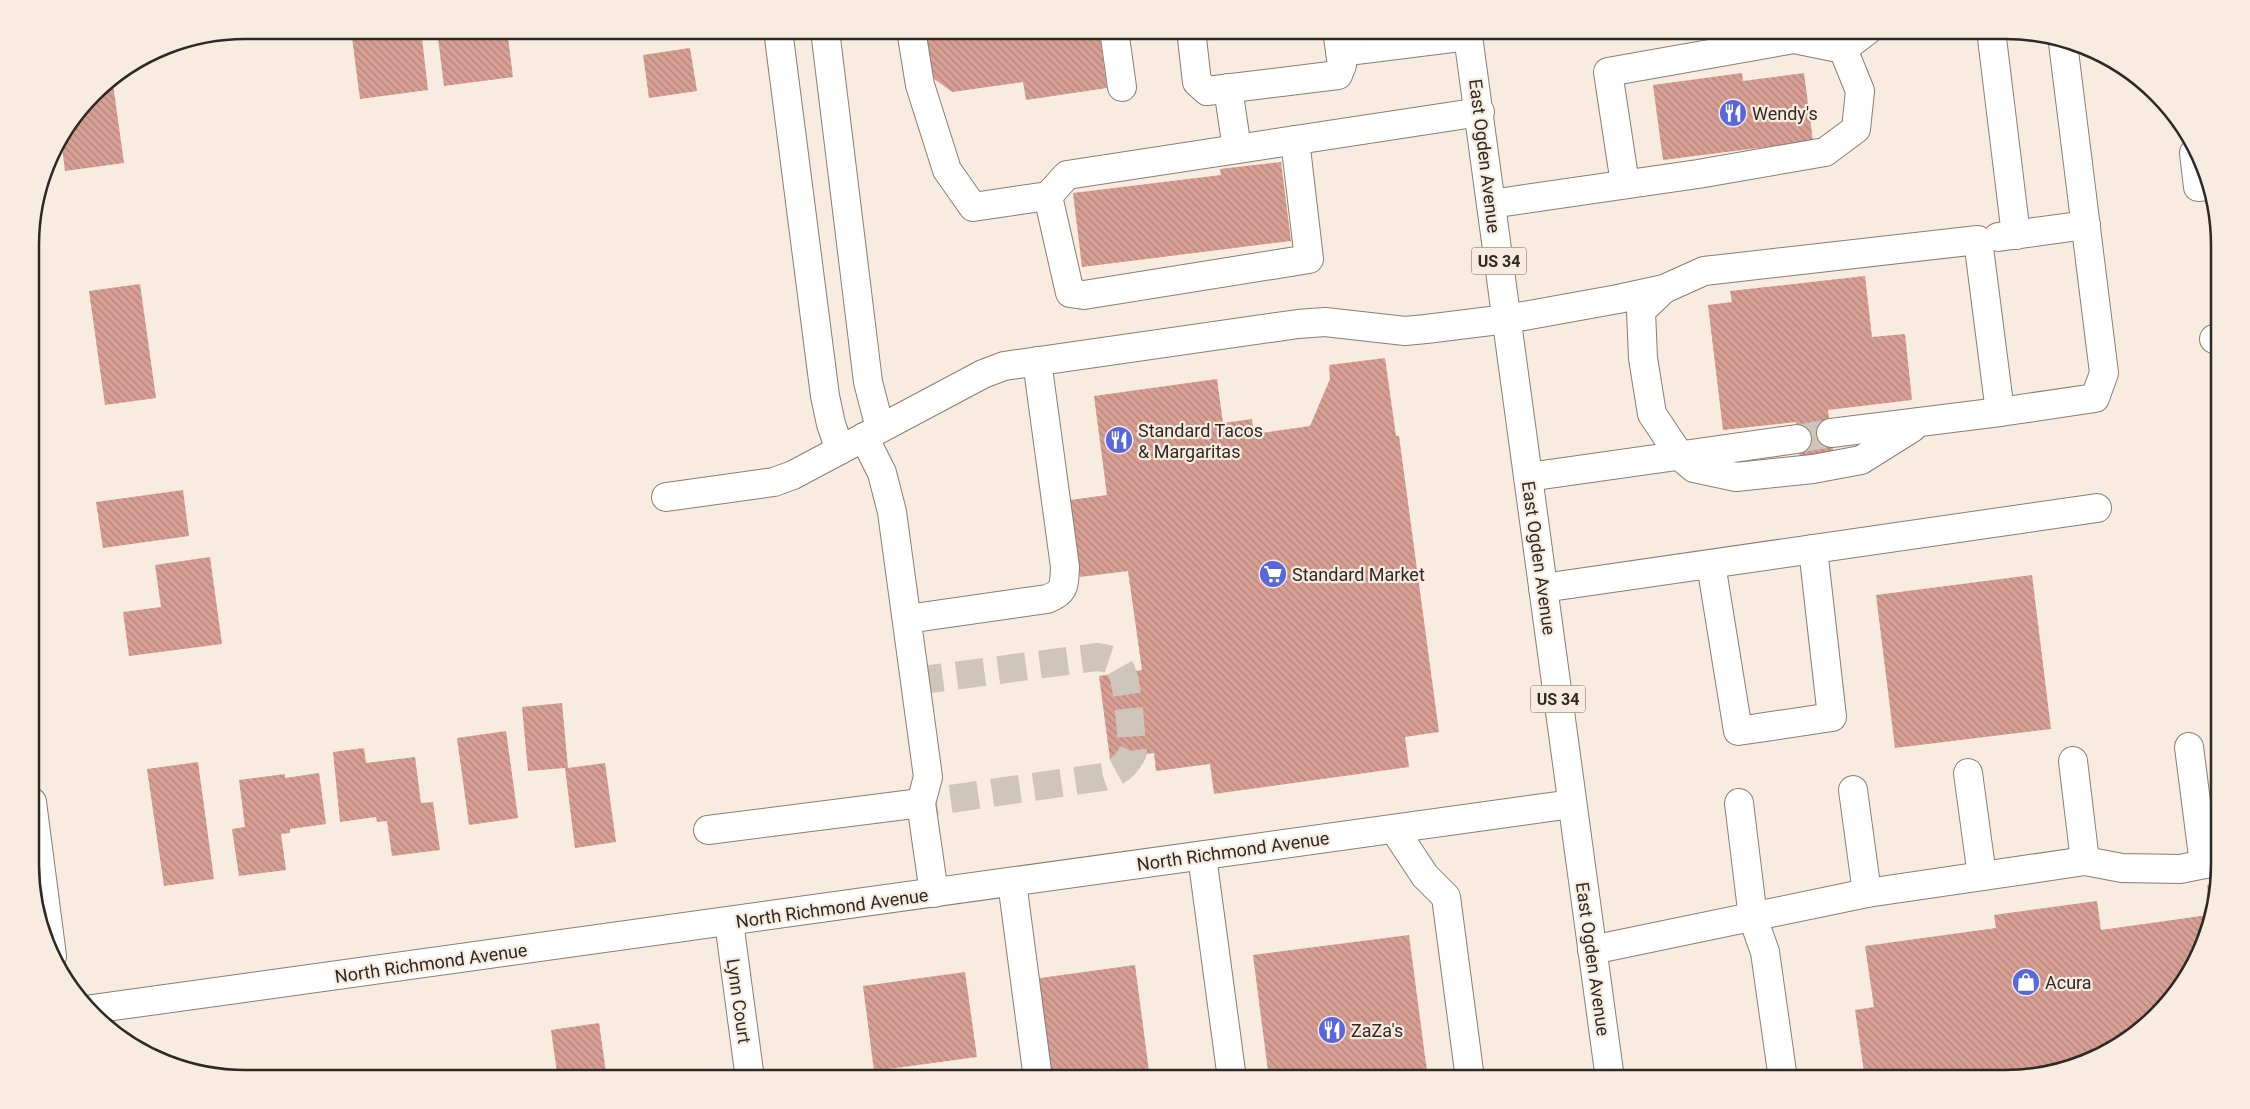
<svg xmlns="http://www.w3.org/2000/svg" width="2250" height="1109" font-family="Roboto,sans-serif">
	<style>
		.building { fill: url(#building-back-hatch) }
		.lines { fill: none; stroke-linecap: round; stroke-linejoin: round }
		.minor-tunnel { stroke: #d0c5bb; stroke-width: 28; stroke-dasharray: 28 14; stroke-linecap: butt }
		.minor-casing { stroke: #897d74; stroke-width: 30 }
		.major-casing { stroke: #897d74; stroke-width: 30 }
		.minor { stroke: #fff; stroke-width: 28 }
		.major { stroke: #fff; stroke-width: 28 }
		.labels { text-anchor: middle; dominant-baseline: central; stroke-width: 4.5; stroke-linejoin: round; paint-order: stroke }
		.shield { fill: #f8ece1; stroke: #6b645d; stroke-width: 1 }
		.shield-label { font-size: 16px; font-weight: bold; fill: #2e2925 }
		.poi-label { font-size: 18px; fill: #2e2925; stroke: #f8ece1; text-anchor: start }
		.street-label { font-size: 18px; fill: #2e2925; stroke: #f8ece1 }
		.rim { fill: none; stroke: #2e2925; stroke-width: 2.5 }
	</style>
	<defs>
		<pattern id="building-back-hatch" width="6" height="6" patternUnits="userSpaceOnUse" patternTransform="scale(1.25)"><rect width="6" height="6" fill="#d8a095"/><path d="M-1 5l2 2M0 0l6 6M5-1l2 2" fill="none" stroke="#b08279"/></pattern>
	</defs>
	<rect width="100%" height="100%" fill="#f8ece1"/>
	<g class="building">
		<polygon points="351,30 421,30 428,90 360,99"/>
		<polygon points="437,30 507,30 513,77 444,86"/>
		<polygon points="923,30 1099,30 1107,88 1026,100 1023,82 952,92 929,75"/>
		<polygon points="690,48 697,91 649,98 643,55"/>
		<polygon points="1742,73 1743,81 1804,73 1813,141 1663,160 1653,85"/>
		<polygon points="113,84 124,163 65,171 61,139 102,85"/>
		<polygon points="1281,162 1291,241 1082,267 1073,193 1221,175 1220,169"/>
		<polygon points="1865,276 1872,337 1905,334 1912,400 1828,410 1834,456 1800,460 1796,422 1723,430 1708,305 1732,302 1730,291"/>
		<polygon points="140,284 156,398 105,405 89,291"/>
		<polygon points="1385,358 1396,436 1399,436 1439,732 1405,737 1409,767 1214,794 1210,764 1156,771 1154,753 1110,759 1099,676 1142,670 1128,571 1080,577 1070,500 1107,495 1094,396 1217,379 1223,423 1252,419 1254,434 1310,426 1330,379 1329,365"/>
		<polygon points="183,490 189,536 103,548 96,502"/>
		<polygon points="210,557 222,644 129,656 123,612 161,607 155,565"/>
		<polygon points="2032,575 2051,729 1895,748 1876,595"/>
		<polygon points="562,703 568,768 605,763 616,842 575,848 565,768 528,771 522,707"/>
		<polygon points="506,731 518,818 469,825 457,738"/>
		<polygon points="364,748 366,763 415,757 421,803 433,802 440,850 392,856 387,821 377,822 376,817 340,822 333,752"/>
		<polygon points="198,762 214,879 164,886 147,769"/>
		<polygon points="319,773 326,824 290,829 290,833 281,834 286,870 239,876 232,829 245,827 239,780 285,774 285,778"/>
		<polygon points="2215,884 2210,908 2207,885"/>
		<polygon points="2097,901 2101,930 2208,915 2198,959 2167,1006 2125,1043 2074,1067 2019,1079 1865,1079 1855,1010 1874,1007 1865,946 1996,928 1994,915"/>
		<polygon points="1409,935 1428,1079 1269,1079 1253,955"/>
		<polygon points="1135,965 1150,1079 1046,1079 1033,979"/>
		<polygon points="965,972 977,1057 874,1071 863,986"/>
		<polygon points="599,1023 607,1079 558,1079 551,1030"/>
		<polygon points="245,1073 246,1079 230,1076 230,1075"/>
	</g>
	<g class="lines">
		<g class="minor-tunnel">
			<polyline points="1797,439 1831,433"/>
			<path d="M915 681 1097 657C1105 658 1114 659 1119 666 1129 680 1130 732 1133 752 1126 767 1119 771 1103 777L921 803"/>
		</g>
		<defs>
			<g id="minor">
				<polyline points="778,30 825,396 831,424 840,450"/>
				<polyline points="825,30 868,382 880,428"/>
				<polyline points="911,30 920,85 947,170 973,207 1048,196"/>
				<polyline points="1114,30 1122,87"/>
				<polyline points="1191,30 1197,82 1207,91 1338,75 1342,65 1337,30"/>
				<polyline points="1991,30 2016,235"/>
				<polyline points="1843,49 1868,30"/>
				<polyline points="1340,52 1468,36"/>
				<polyline points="1228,88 1237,149"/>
				<polyline points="1295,140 1309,259 1084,295 1070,293 1048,196 1067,175 1480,112"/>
				<polyline points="2194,153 2198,187 2207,186"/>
				<polyline points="1491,204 1698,174 1825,152 1856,129 1860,91 1843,49 1794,39 1608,72 1625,184"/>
				<polyline points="1998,237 2086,225"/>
				<polyline points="1664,289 1641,311 1643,358 1652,414 1680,456 1694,468 1736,477 1813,469 1861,460 1912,428"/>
				<polyline points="2214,339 2219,338"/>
				<polyline points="2000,412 2095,398 2104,373 2063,43"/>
				<polyline points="864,437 882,473 892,512 928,777 921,803 934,893"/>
				<polyline points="1528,477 1797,439"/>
				<polyline points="666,497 774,482 793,475 983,374 1004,366 1298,324 1325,322 1405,331 1426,329 1507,319 1618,299 1664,289 1704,271 1978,240 2000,412 1831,433"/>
				<polyline points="1711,564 1738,731 1832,717 1813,549"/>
				<polyline points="1543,588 2097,508"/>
				<path d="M907 619 1047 599C1065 592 1064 586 1065 567L1037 361"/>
				<polyline points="2189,747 2204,864"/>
				<polyline points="2073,761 2085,861"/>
				<polyline points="1968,773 1982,876"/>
				<polyline points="1853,790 1867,893"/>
				<polyline points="32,802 52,956"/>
				<polyline points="1739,803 1753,918 1765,952 1783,1079"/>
				<polyline points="1394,829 1425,876 1446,897 1470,1079"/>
				<polyline points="708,830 921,803"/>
				<polyline points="1202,856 1232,1079"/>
				<polyline points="1012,882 1038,1079"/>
				<polyline points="729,922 750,1079"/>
				<polyline points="1592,950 1867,893 2085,861 2122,868 2180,869 2220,861"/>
				<polyline points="92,1009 1572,804"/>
			</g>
			<polyline id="major" points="1468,36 1610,1079"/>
		</defs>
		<use href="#minor" class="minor-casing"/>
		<use href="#major" class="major-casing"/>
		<use href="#minor" class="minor"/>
		<use href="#major" class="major"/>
	</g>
	<defs>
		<symbol id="restaurant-disc" viewBox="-11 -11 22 22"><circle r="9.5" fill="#5967de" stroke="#f8ece1"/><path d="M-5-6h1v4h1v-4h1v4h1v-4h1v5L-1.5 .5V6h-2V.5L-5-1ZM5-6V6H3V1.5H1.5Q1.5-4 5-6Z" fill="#fff"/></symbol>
		<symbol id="supermarket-disc" viewBox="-11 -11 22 22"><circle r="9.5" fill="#5967de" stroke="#f8ece1"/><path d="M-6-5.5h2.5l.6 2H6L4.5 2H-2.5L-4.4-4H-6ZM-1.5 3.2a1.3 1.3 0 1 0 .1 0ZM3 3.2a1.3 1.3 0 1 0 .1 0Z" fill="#fff"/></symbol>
		<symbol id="shop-disc" viewBox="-11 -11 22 22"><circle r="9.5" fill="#5967de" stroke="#f8ece1"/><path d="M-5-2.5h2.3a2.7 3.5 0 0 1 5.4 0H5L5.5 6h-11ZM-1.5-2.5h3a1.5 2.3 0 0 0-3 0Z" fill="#fff"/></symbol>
	</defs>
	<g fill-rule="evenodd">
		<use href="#restaurant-disc" x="1717" y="97" width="32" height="32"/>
		<use href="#restaurant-disc" x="1103" y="424" width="32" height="32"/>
		<use href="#supermarket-disc" x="1257" y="558" width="32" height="32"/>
		<use href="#shop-disc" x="2010" y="966" width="32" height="32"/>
		<use href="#restaurant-disc" x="1316" y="1014" width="32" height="32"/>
	</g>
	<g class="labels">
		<g class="shield">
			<rect x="1471.5" y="247.5" width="55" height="27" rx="4"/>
			<rect x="1530.5" y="685.5" width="55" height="27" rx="4"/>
		</g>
		<g class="shield-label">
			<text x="1499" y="261">US 34</text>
			<text x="1558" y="699">US 34</text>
		</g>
		<g class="poi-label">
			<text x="1752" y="113">Wendy's</text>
			<text x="1138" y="430">Standard Tacos<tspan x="1138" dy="21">&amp; Margaritas</tspan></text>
			<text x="1292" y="574">Standard Market</text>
			<text x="2045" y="982">Acura</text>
			<text x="1351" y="1030">ZaZa's</text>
		</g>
		<g class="street-label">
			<text transform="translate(1485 156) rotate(83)">East Ogden Avenue</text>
			<text transform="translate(1539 558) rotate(82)">East Ogden Avenue</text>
			<text transform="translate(1233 851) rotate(-8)">North Richmond Avenue</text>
			<text transform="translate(832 908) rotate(-8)">North Richmond Avenue</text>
			<text transform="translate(1593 959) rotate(82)">East Ogden Avenue</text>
			<text transform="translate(431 963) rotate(-8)">North Richmond Avenue</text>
			<text transform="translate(739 1001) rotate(82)">Lynn Court</text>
		</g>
	</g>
	<path d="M0 0H2250V1109H0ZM245 39H2005A206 206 0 0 1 2211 245V864A206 206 0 0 1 2005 1070H245A206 206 0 0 1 39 864V245A206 206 0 0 1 245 39Z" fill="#f8ece1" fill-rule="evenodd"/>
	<path class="rim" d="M245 39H2005A206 206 0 0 1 2211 245V864A206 206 0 0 1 2005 1070H245A206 206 0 0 1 39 864V245A206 206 0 0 1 245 39Z"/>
</svg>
